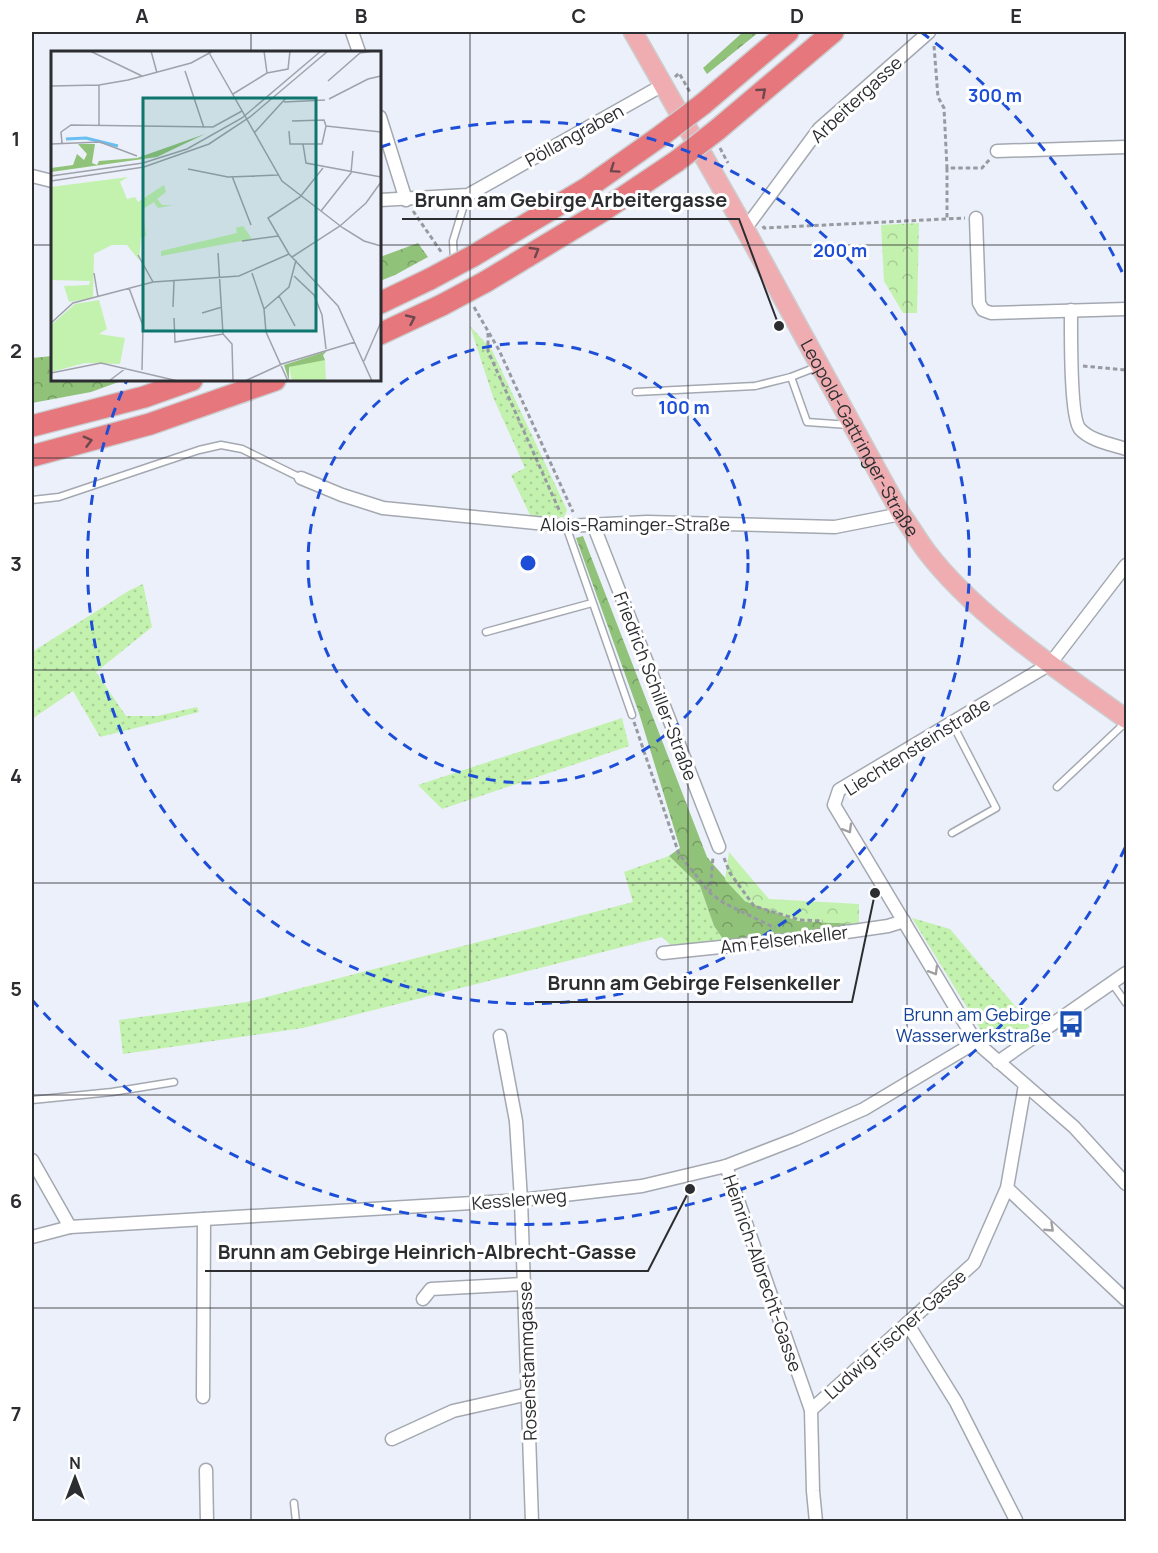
<svg xmlns="http://www.w3.org/2000/svg" width="1158" height="1553" font-family="Manrope,sans-serif">
	<style>
		.grass { fill: url(#grass-dots) }
		.forest { fill: url(#forest-crowns) }
		.park { fill: url(#park-crowns) }
		.lines { fill: none; stroke-linecap: round; stroke-linejoin: round }
		.service-casing { stroke: #a4a8b1; stroke-width: 9 }
		.minor-casing { stroke: #a4a8b1; stroke-width: 15 }
		.primary-casing { stroke: #cccdce; stroke-width: 21 }
		.motorway-casing { stroke: #cccdce; stroke-width: 24 }
		.path { stroke: #979aa1; stroke-width: 3; stroke-dasharray: 4.5 3; stroke-linecap: butt }
		.service { stroke: #fff; stroke-width: 6 }
		.minor { stroke: #fff; stroke-width: 12 }
		.primary { stroke: #efadb1; stroke-width: 18 }
		.motorway { stroke: #e5777d; stroke-width: 21 }
		.motorway-bridge-casing { stroke: #cccdce; stroke-width: 24; stroke-linecap: butt }
		.motorway-bridge { stroke: #e5777d; stroke-width: 21 }
		.oneway { stroke: #6d474c }
		.oneway2 { stroke: #a0a0a2 }
		.grid { fill: none; stroke: #2c2d31; stroke-width: 1.5; stroke-opacity: 0.55 }
		.ring { fill: none; stroke: #1d4ed8; stroke-width: 3; stroke-dasharray: 10 8 }
		.labels { text-anchor: middle; dominant-baseline: central; stroke-width: 6; stroke-linejoin: round; paint-order: stroke }
		.street-label { font-size: 18px; fill: #2c2d31; stroke: #fff }
		.transit-label { font-size: 18px; fill: #164399; stroke: #fff; text-anchor: end }
		.inset-river { fill: none; stroke: #69bff2; stroke-width: 3 }
		.inset-road { fill: none; stroke: #9fa2aa; stroke-width: 1.5 }
		.view { fill: #0f766e; fill-opacity: 0.15; stroke: #0f766e; stroke-width: 3 }
		.inset-edge { fill: none; stroke: #2c2d31; stroke-width: 3 }
		.centre { fill: #1d4ed8; stroke: #fff; stroke-width: 3 }
		.ring-label { font-size: 18px; text-anchor: middle; font-weight: bold; fill: #1d4ed8; stroke: #fff; stroke-width: 6; stroke-linejoin: round; paint-order: stroke }
		.leader { fill: none; stroke: #2c2d31; stroke-width: 2 }
		.callout-dot { fill: #2c2d31; stroke: #fff; stroke-width: 2 }
		.callout-label { font-size: 20px; text-anchor: middle; font-weight: bold; fill: #2c2d31; stroke: #fff; stroke-width: 6; stroke-linejoin: round; paint-order: stroke }
		.neatline { fill: none; stroke: #2c2d31; stroke-width: 2 }
		.grid-label { font-size: 20px; text-anchor: middle; font-weight: bold; fill: #2c2d31 }
	</style>
	<defs>
		<pattern id="grass-dots" width="8" height="8" patternUnits="userSpaceOnUse" patternTransform="scale(1.5)"><rect width="8" height="8" fill="#c3f1ae"/><path d="M2 2h.1M6 6h.1" fill="none" stroke="#a8cf96" stroke-width="1.8" stroke-linecap="round"/></pattern>
		<pattern id="forest-crowns" width="20" height="18" patternUnits="userSpaceOnUse" patternTransform="scale(1.5)"><rect width="20" height="18" fill="#91c27a"/><path d="M2 6a3 3 0 1 1 6 0M12 15a3 3 0 1 1 6 0" fill="none" stroke="#779e65"/></pattern>
		<pattern id="park-crowns" width="20" height="18" patternUnits="userSpaceOnUse" patternTransform="scale(1.5)"><rect width="20" height="18" fill="#c3f1ae"/><path d="M2 6a3 3 0 1 1 6 0M12 15a3 3 0 1 1 6 0" fill="none" stroke="#a8cf96"/></pattern>
	</defs>
	<rect width="100%" height="100%" fill="#ecf0fa"/>
	<g class="grass">
		<polygon points="470,326 492,350 567,510 564,517 531,517 511,475 525,468 493,397"/>
		<polygon points="143,584 152,627 96,672 126,716 157,716 197,707 199,712 100,737 73,691 32,719 32,652 130,590"/>
		<polygon points="622,718 629,746 442,809 418,785"/>
		<polygon points="669,856 700,886 714,926 725,942 672,946 662,937 303,1028 123,1054 119,1020 247,1002 633,902 624,872"/>
		<path d="M912 918 950 929 1031 1025C1013 1038 1006 1040 984 1035Z"/>
	</g>
	<g class="forest">
		<polygon points="743,32 759,32 707,74 703,68"/>
		<polygon points="418,243 428,257 395,275 380,281 380,257"/>
		<polygon points="52,356 52,380 124,380 91,392 32,403 32,358"/>
		<polygon points="583,536 707,857 745,901 798,921 859,924 864,927 725,942 714,926 700,886 669,856 680,848 639,713 576,538"/>
	</g>
	<g class="park">
		<polygon points="919,223 917,313 903,313 884,281 881,225"/>
		<polygon points="729,852 769,899 859,904 859,924 798,921 745,901 725,880"/>
	</g>
	<g class="lines">
		<defs>
			<g id="service">
				<polyline points="454,261 453,241 467,195"/>
				<polyline points="791,377 807,422 849,425"/>
				<polyline points="636,392 755,386 791,377 819,366"/>
				<polyline points="32,500 59,497 199,450 221,445 242,449 301,478"/>
				<polyline points="566,526 632,715"/>
				<polyline points="486,632 592,603"/>
				<polyline points="952,723 996,808 952,833"/>
				<polyline points="1057,787 1126,722"/>
				<polyline points="1112,983 1126,1003"/>
				<polyline points="32,1100 112,1092 174,1082"/>
				<polyline points="294,1503 296,1522"/>
			</g>
			<g id="minor">
				<polyline points="352,32 359,52"/>
				<polyline points="380,117 406,200"/>
				<polyline points="997,151 1126,147"/>
				<polyline points="32,176 52,181"/>
				<polyline points="380,200 468,195 663,85"/>
				<polyline points="976,218 979,303 983,310 991,313 1126,309"/>
				<polyline points="745,229 819,129 929,32"/>
				<path d="M1071 310C1071 330 1070 418 1080 429 1091 441 1111 444 1126 449"/>
				<polyline points="301,478 342,495 383,508 566,526 647,522 835,527 901,514"/>
				<polyline points="593,524 719,847"/>
				<polyline points="1126,565 1050,664 839,790 834,805 976,1042 1074,1127 1126,1184"/>
				<polyline points="663,953 798,939 888,926 904,921"/>
				<polyline points="500,1036 516,1121 521,1200 532,1522"/>
				<polyline points="998,1062 1126,973"/>
				<polyline points="32,1160 70,1227"/>
				<polyline points="726,1166 811,1410 813,1491 816,1522"/>
				<polyline points="1007,1188 1126,1300"/>
				<polyline points="32,1237 70,1227 521,1200 642,1186 726,1166 796,1139 864,1109 976,1042"/>
				<polyline points="423,1299 431,1289 524,1284"/>
				<polyline points="907,1323 956,1402 1016,1520"/>
				<polyline points="203,1397 204,1219"/>
				<polyline points="811,1410 974,1263 1007,1188 1025,1085"/>
				<polyline points="392,1439 453,1411 528,1394"/>
				<polyline points="206,1470 207,1522"/>
			</g>
			<g id="primary">
				<path id="s1" d="M633 32 745 229 901 514C910 526 918 540 927 552 977 617 1060 671 1126 719"/>
			</g>
			<g id="motorway">
				<polyline points="703,104 788,32"/>
				<polyline points="717,130 833,32"/>
				<polyline points="473,256 587,188 662,135"/>
				<polyline points="485,282 601,212 677,161"/>
				<polyline points="380,303 430,279"/>
				<polyline points="380,334 442,305"/>
				<polyline points="32,426 144,397 192,380"/>
				<polyline points="32,456 150,424 275,380"/>
			</g>
		</defs>
		<use href="#service" class="service-casing"/>
		<use href="#minor" class="minor-casing"/>
		<use href="#primary" class="primary-casing"/>
		<use href="#motorway" class="motorway-casing"/>
		<g class="path">
			<polyline points="934,46 938,97 944,108 947,168 982,168 990,159"/>
			<polyline points="675,77 679,73 691,94"/>
			<polyline points="720,148 728,163"/>
			<polyline points="947,168 947,219"/>
			<polyline points="413,211 442,253"/>
			<polyline points="763,226 764,228 965,218"/>
			<polyline points="474,307 499,350 573,512"/>
			<polyline points="488,333 488,351 560,512"/>
			<polyline points="1083,366 1126,370"/>
			<polyline points="634,722 679,854 710,893 724,903 775,928"/>
			<polyline points="724,858 730,873 754,906 800,920 823,921"/>
			<polyline points="710,893 713,857"/>
		</g>
		<use href="#service" class="service"/>
		<use href="#minor" class="minor"/>
		<use href="#primary" class="primary"/>
		<use href="#motorway" class="motorway"/>
		<defs>
			<g id="motorway-bridge">
				<polyline points="662,135 703,104"/>
				<polyline points="677,161 717,130"/>
				<polyline points="430,279 473,256"/>
				<polyline points="442,305 485,282"/>
			</g>
		</defs>
		<use href="#motorway-bridge" class="motorway-bridge-casing"/>
		<use href="#motorway-bridge" class="motorway-bridge"/>
	</g>
	<defs><path id="oneway-chevron" d="M-2-3.5L2.5 0L-2 3.5" fill="none" stroke-width="1.6" stroke-linecap="round" stroke-linejoin="round" transform="scale(1.5)"/></defs>
	<g class="oneway">
		<use href="#oneway-chevron" transform="translate(762 92) rotate(-41)"/>
		<use href="#oneway-chevron" transform="translate(614 169) rotate(145)"/>
		<use href="#oneway-chevron" transform="translate(535 251) rotate(-31)"/>
		<use href="#oneway-chevron" transform="translate(411 319) rotate(-25)"/>
		<use href="#oneway-chevron" transform="translate(88 441) rotate(-15)"/>
	</g>
	<g class="oneway2">
		<use href="#oneway-chevron" transform="translate(848 829) rotate(59)"/>
		<use href="#oneway-chevron" transform="translate(934 971) rotate(59)"/>
		<use href="#oneway-chevron" transform="translate(1050 1228) rotate(43)"/>
	</g>
	<path class="grid" d="M251 32V52M470 32V1522M688 32V1522M907 32V1522M32 245H52M380 245H1126M251 380V1522M32 458H1126M32 670H1126M32 883H1126M32 1095H1126M32 1308H1126"/>
	<g class="ring">
		<circle cx="528" cy="563" r="220"/>
		<path d="M381 147A441 441 0 1 1 127 380"/>
		<path d="M1125 848A661 661 0 0 1 33 1001M921 32A661 661 0 0 1 1125 278"/>
	</g>
	<defs>
		<symbol id="bus-bare" viewBox="-9 -9 18 18"><path d="M-5-6H5V4H4V6H2V4H-2V6H-4V4H-5ZM-3.5-4V0h7V-4ZM-3.5 1.2v1.5H-2V1.2ZM2 1.2v1.5H3.5V1.2Z" fill="#1a4fb4" stroke="#fff" stroke-width="2.5" paint-order="stroke"/></symbol>
	</defs>
	<g fill-rule="evenodd">
		<use href="#bus-bare" x="1052" y="1005" width="38" height="38"/>
	</g>
	<g class="labels">
		<g class="street-label">
			<text transform="translate(856 99) rotate(-43)">Arbeitergasse</text>
			<text transform="translate(574 135) rotate(-29)">Pöllangraben</text>
			<text stroke="none"><textPath href="#s1" startOffset="465">Leopold-Gattringer-Straße</textPath></text>
			<text x="635" y="524">Alois-Raminger-Straße</text>
			<text transform="translate(656 686) rotate(69)">Friedrich Schiller-Straße</text>
			<text transform="translate(917 746) rotate(-32)">Liechtensteinstraße</text>
			<text transform="translate(784 939) rotate(-7)">Am Felsenkeller</text>
			<text transform="translate(519 1199) rotate(-5)">Kesslerweg</text>
			<text transform="translate(763 1273) rotate(71)">Heinrich-Albrecht-Gasse</text>
			<text transform="translate(895 1334) rotate(-42)">Ludwig Fischer-Gasse</text>
			<text transform="translate(527 1361) rotate(-92)">Rosenstammgasse</text>
		</g>
		<g class="transit-label">
			<text x="1051" y="1014">Brunn am Gebirge<tspan x="1051" dy="21">Wasserwerkstraße</tspan></text>
		</g>
	</g>
	<g transform="translate(51 51)">
		<rect width="330" height="330" fill="#ecf0fa"/>
		<path d="M77 126 69 131 76 148 84 146 87 151 113 134 115 141 106 148 111 154H122L107 157 103 151 92 158 95 185 90 187 88 209 76 194H61L43 203 42 247 18 251 13 235 38 234 39 230 0 229V136ZM192 175 201 188 110 205V200L186 182 185 177ZM48 249 56 278 48 283 74 287 69 313 34 312 0 321V274L24 253ZM267 308 274 309 275 330H241L238 316Z" fill="#c3f1ae"/>
		<path d="M154 83 106 106 0 121V117L22 114 26 103 33 109 36 103 27 93H44L41 112 46 114 48 110 86 107ZM276 300 272 304 274 309 238 316V330L233 314Z" fill="#91c27a"/>
		<path class="inset-river" d="M15 88 35 87 67 95"/>
		<path class="inset-road" d="M39 0 91 25M100 0 106 22M157 0 231 130 292 177 313 190 330 195M213 0 216 22M134 20 153 77M277 30 309 2 323 0M0 35 48 34 77 29 140 12 162 0M182 43 216 22 237 18 239 0M278 48 317 28 330 25M233 51 274 49M241 70 273 69 275 75M48 74V34M275 75 330 81M238 80 239 93H271L275 75M204 81 235 47M11 92 10 81 20 74 162 76 191 60M0 93 49 91 86 105M252 93 255 112 330 126M272 117 249 146 217 167 238 203 287 255 321 330M137 118 177 126 227 124M0 125 92 112 136 98 191 67 270 0M181 125 200 174M0 130 93 116 158 93 199 66 277 0M270 160 300 122 302 100M191 190 227 185M167 202 172 283 181 293 182 330M87 204 102 231M241 206 289 175 315 152 330 131M43 222 47 246M201 222 213 258 215 281 237 330M243 225 263 244 271 264 275 298M78 237 92 275 91 319M228 245 244 275M122 256 123 230M213 258 238 236 245 209M151 262 171 256M123 267 124 291 172 283M0 272 22 252 102 231 188 225 238 203M313 310 330 271M0 322 50 312 127 330M58 330 75 317M194 330 231 313 304 291"/>
		<path class="view" d="M92 47H265V280H92Z"/>
		<rect width="330" height="330" class="inset-edge"/>
	</g>
	<circle cx="528" cy="563" r="9" class="centre"/>
	<g class="ring-label">
		<text x="995" y="102">300 m</text>
		<text x="840" y="257">200 m</text>
		<text x="684" y="414">100 m</text>
	</g>
	<path class="leader" d="M779 326L739 219H402M875 893L852 1002H535M690 1189L648 1271H205"/>
	<g class="callout-dot">
		<circle cx="779" cy="326" r="6"/>
		<circle cx="875" cy="893" r="6"/>
		<circle cx="690" cy="1189" r="6"/>
	</g>
	<g class="callout-label">
		<text x="571" y="207">Brunn am Gebirge Arbeitergasse</text>
		<text x="694" y="990">Brunn am Gebirge Felsenkeller</text>
		<text x="427" y="1259">Brunn am Gebirge Heinrich-Albrecht-Gasse</text>
	</g>
	<rect width="1158" height="1553" fill="none" stroke="#ffffff" stroke-width="66"/>
	<g transform="translate(75 1478)" stroke="#ffffff" stroke-width="4.5" paint-order="stroke">
	<path d="M0-4.5L10 22L0 15L-10 22Z" fill="#2c2d31"/>
	<text y="-9" font-size="16" font-weight="bold" text-anchor="middle" fill="#2c2d31">N</text>
	</g>
	<rect x="33" y="33" width="1092" height="1487" class="neatline"/>
	<g class="grid-label">
		<text x="142" y="23">A</text>
		<text x="361" y="23">B</text>
		<text x="579" y="23">C</text>
		<text x="797" y="23">D</text>
		<text x="1016" y="23">E</text>
		<text x="16" y="146">1</text>
		<text x="16" y="358">2</text>
		<text x="16" y="571">3</text>
		<text x="16" y="783">4</text>
		<text x="16" y="996">5</text>
		<text x="16" y="1208">6</text>
		<text x="16" y="1421">7</text>
	</g>
</svg>
